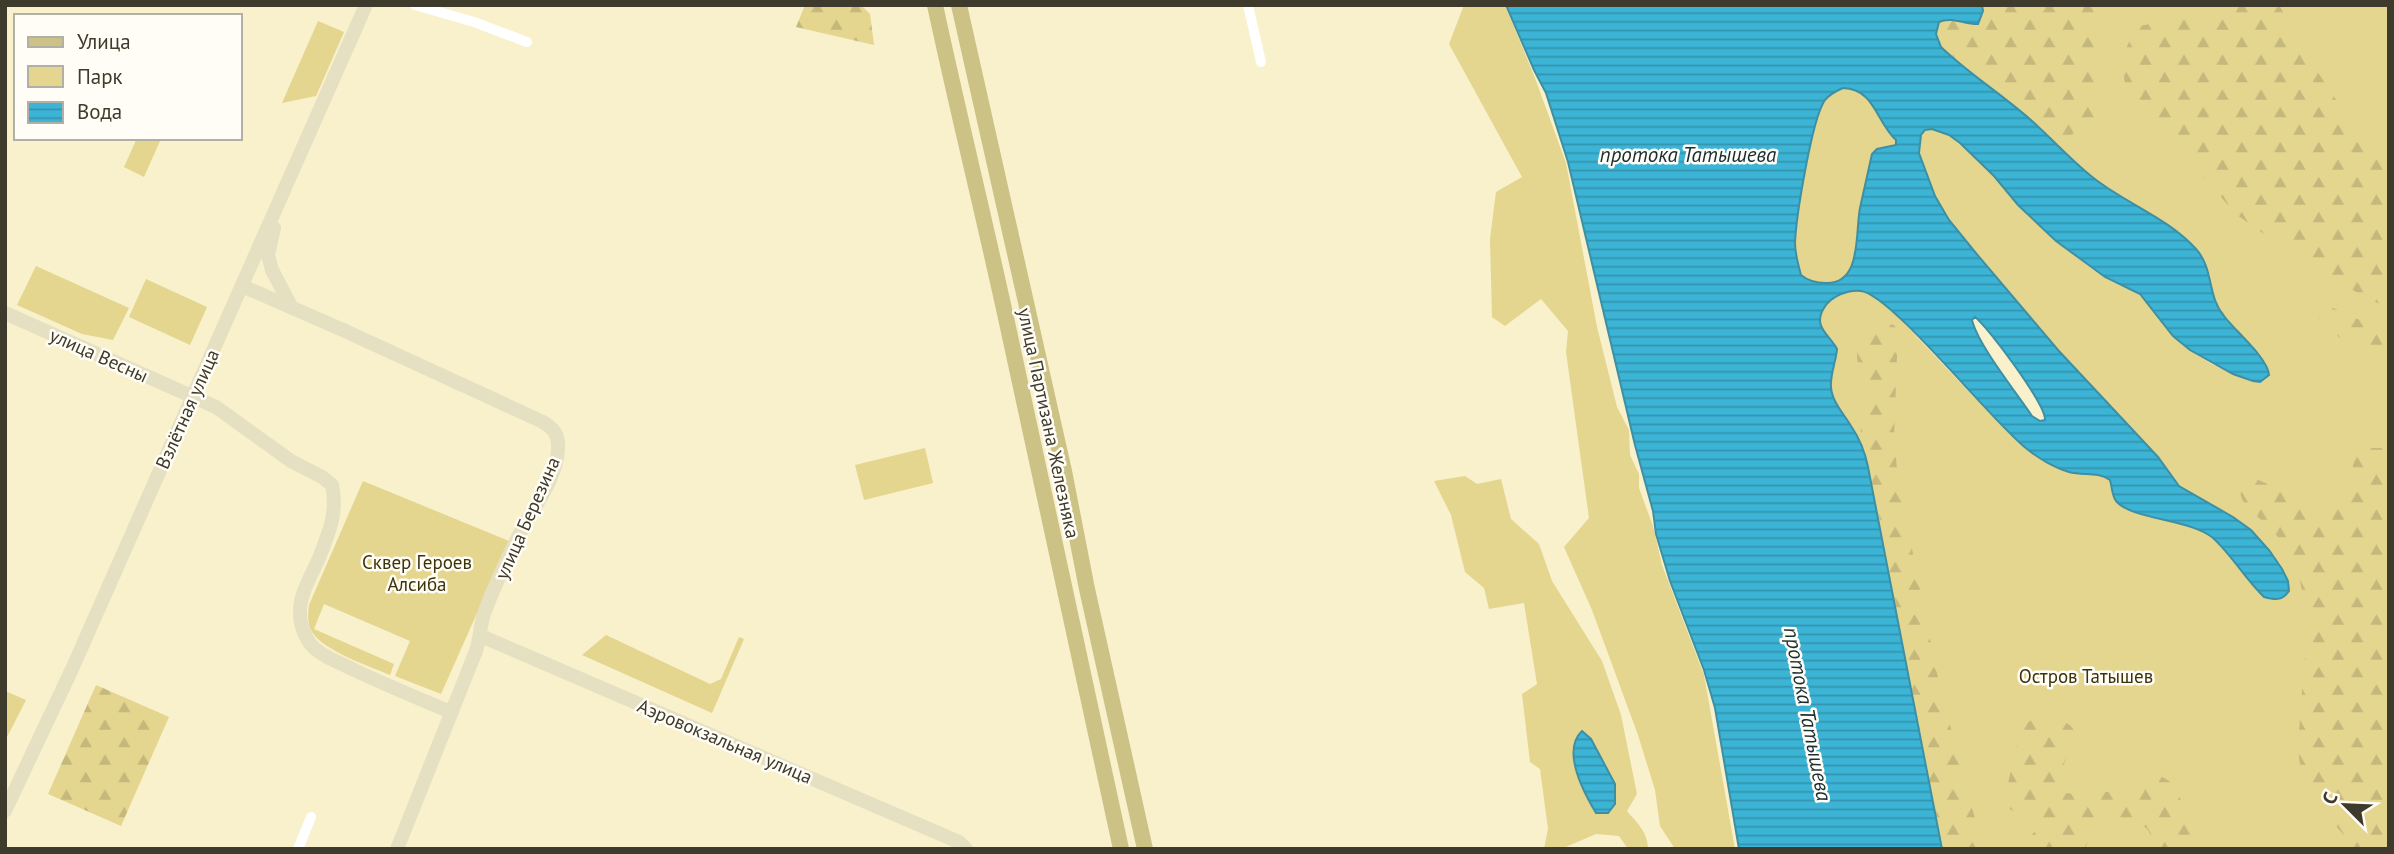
<svg xmlns="http://www.w3.org/2000/svg" width="2394" height="854" font-family="'PT Sans',sans-serif">
	<style>
		.green { fill: #e4d58f }
		.forest { fill: url(#forest-firs) }
		.water { fill: url(#water-rules); stroke: #3d90a3; stroke-width: 2; fill-rule: evenodd }
		.lines { fill: none; stroke-linecap: round; stroke-linejoin: round }
		.street { stroke: #fff; stroke-width: 10 }
		.secondary { stroke: #e6e0c3; stroke-width: 14 }
		.primary { stroke: #cdc286; stroke-width: 16 }
		.labels { text-anchor: middle; dominant-baseline: central; stroke-width: 5; stroke-linejoin: round; paint-order: stroke }
		.street-label { font-size: 19px; fill: #3e3b2d; stroke: #fffdf6 }
		.park-label { font-size: 19px; fill: #3b330a; stroke: #fffdf6 }
		.water-label { font-size: 21px; font-style: italic; fill: #192d34; stroke: #fffdf6 }
	</style>
	<defs>
		<pattern id="forest-firs" width="22" height="20" patternUnits="userSpaceOnUse" patternTransform="scale(1.75)"><rect width="22" height="20" fill="#e4d58f"/><path d="M5 1l3.5 6h-7zM16 11l3.5 6h-7z" fill="#c5b87c"/></pattern>
		<pattern id="water-rules" width="6" height="5" patternUnits="userSpaceOnUse" patternTransform="scale(1.75)"><rect width="6" height="5" fill="#3cb4d6"/><path d="M0 2.5h6" fill="none" stroke="#3494ae"/></pattern>
	</defs>
	<rect width="100%" height="100%" fill="#f8f1cc"/>
	<g class="green">
		<polygon points="1464,5 1505,5 1535,78 1566,163 1597,327 1617,407 1629,430 1630,455 1639,474 1639,488 1653,526 1662,565 1704,675 1735,849 1675,849 1660,826 1655,790 1638,735 1592,610 1564,547 1589,518 1566,352 1568,331 1541,299 1505,326 1492,317 1490,239 1496,192 1522,177 1449,44"/>
		<path d="M1982 5H2389V849H1942L1868 467 1864 449 1837 404 1831 390 1832 373 1836 361 1835 343 1822 329 1819 320 1824 307 1830 301 1849 291 1862 290 1873 296 1899 318 1990 414 2084 473 2104 476 2110 480C2112 487 2112 495 2116 501 2130 518 2191 520 2212 537 2226 548 2242 573 2254 587L2209 504 2179 486 2140 437 2058 350 1949 220C1937 199 1908 153 1925 130 1959 123 1998 183 2018 205 2043 233 2074 256 2104 277 2116 285 2132 288 2142 297 2151 303 2155 314 2162 322 2170 331 2179 341 2189 349 2202 360 2250 387 2266 379L2261 358 2219 310 2212 297 2210 275 2137 206 2091 176 2032 121 1975 25Z"/>
		<polygon points="318,21 344,32 316,96 282,103"/>
		<path d="M1843 88C1868 89 1873 109 1886 127 1890 133 1896 138 1896 145L1877 149 1860 209 1854 258 1850 270 1841 281C1826 284 1813 285 1801 274 1798 264 1795 253 1795 243 1796 217 1812 118 1825 100 1830 94 1836 91 1843 88Z"/>
		<polygon points="137,138 154,138 160,141 144,177 124,167"/>
		<polygon points="36,266 129,308 113,340 82,334 17,305"/>
		<polygon points="146,279 207,307 190,345 129,317"/>
		<polygon points="925,448 933,483 864,500 855,465"/>
		<path d="M1465 476 1477 484 1501 479 1511 519 1539 544 1552 581 1602 661 1621 715 1637 794 1627 811C1637 823 1648 832 1648 849H1628L1619 836 1596 834 1561 849H1544L1548 829 1540 769 1530 762 1522 694 1537 684 1524 603 1489 609 1484 588 1465 572 1451 515 1434 481Z"/>
		<path d="M363 481 509 541 441 694 395 676 410 641 324 604 314 629 394 664 390 675C369 666 324 651 312 632 307 624 308 614 309 605Z"/>
		<polygon points="606,635 710,684 721,679 739,637 744,639 712,713 582,655"/>
		<polygon points="5,691 26,700 5,741"/>
	</g>
	<g class="forest">
		<polygon points="805,5 861,5 870,14 874,45 796,27"/>
		<path d="M1982 5H2093C2094 21 2101 108 2097 115 2089 127 2068 136 2056 143L2032 121 1941 47 1936 34 1939 22C1950 16 1964 23 1975 25L1981 18Z"/>
		<path d="M2244 5H2279L2311 62 2349 119 2389 174V309L2343 285 2291 253 2237 215 2128 93C2119 67 2122 47 2140 26Z"/>
		<path d="M2311 298 2389 333V362C2348 350 2336 336 2308 306L2307 302Z"/>
		<path d="M1889 324 1894 325 1898 330 1894 438 1898 479 1936 669 1968 796 1985 849H1942L1877 505C1872 482 1859 449 1861 426 1862 415 1870 407 1870 396 1871 383 1863 377 1859 366 1851 344 1870 329 1889 324Z"/>
		<path d="M2364 448H2389V849H2356C2337 827 2314 803 2303 775 2296 756 2299 736 2300 717 2303 668 2313 616 2296 568 2290 553 2281 539 2270 528 2259 516 2243 509 2240 492L2247 481 2256 479 2329 510C2373 499 2336 471 2364 448Z"/>
		<polygon points="96,685 169,717 121,826 48,794"/>
		<path d="M2035 718C2049 718 2070 718 2075 733L2064 764 2055 779 2060 791C2071 797 2116 792 2129 788 2143 783 2153 769 2169 781 2177 788 2182 804 2188 814 2195 826 2201 835 2194 849H2157C2154 842 2151 834 2147 829 2132 813 2105 817 2092 834 2089 838 2087 844 2085 849H2023C2024 835 2051 826 2039 811 2027 797 2012 828 2005 797L2018 738 2025 724Z"/>
	</g>
	<g class="water">
		<path d="M1506 5H1982L1983 11 1978 24C1966 25 1952 16 1939 22L1936 34 1941 47C1969 74 2003 95 2032 121 2052 139 2070 159 2091 176 2124 203 2167 217 2196 249 2214 269 2207 296 2224 316 2235 331 2268 358 2269 375L2260 382 2253 381 2233 374 2190 350 2173 336 2140 294 2105 277 2056 241 2018 205 1994 176 1960 143 1949 135 1932 129 1925 130 1921 135 1919 153 1935 196 1949 220 1975 252 2058 350 2158 457 2179 486 2233 517 2251 530 2269 550 2282 569 2288 581 2289 591C2282 601 2275 600 2264 597 2245 579 2232 555 2213 538 2191 519 2132 520 2116 501 2112 496 2112 487 2110 480 2097 471 2084 476 2069 472 2055 468 2038 458 2027 449 1992 422 1892 295 1861 291 1848 289 1830 297 1824 308 1812 327 1830 335 1837 349 1836 362 1830 374 1831 387 1832 402 1844 414 1851 426 1860 439 1865 452 1868 467L1942 849H1739L1715 708 1704 670 1670 581 1656 534 1653 511 1635 445 1568 162 1546 93 1534 70ZM1843 88C1875 89 1876 122 1896 140V145L1877 149 1872 154C1868 172 1864 190 1860 208 1855 234 1862 284 1826 283 1816 283 1808 281 1801 275 1798 264 1795 254 1795 243 1796 217 1812 118 1825 100 1830 94 1836 91 1843 88ZM1975 317C1989 328 2046 405 2045 420L2040 421 2032 416C2016 392 1978 345 1972 320Z"/>
		<path d="M1582 731 1591 739 1615 784V804L1608 813H1596C1584 793 1561 751 1582 731Z"/>
	</g>
	<g class="lines">
		<g class="street">
			<polyline points="415,5 474,22 527,42"/>
			<polyline points="1248,5 1261,62"/>
			<polyline points="298,849 311,817"/>
		</g>
		<g class="secondary">
			<polyline points="274,228 268,255 272,270 292,308"/>
			<path d="M242 286 343 330 543 422C554 429 559 435 558 448 558 476 534 507 521 531 508 557 494 586 484 614 480 626 480 639 476 651L397 849"/>
			<path d="M5 313 216 407 291 461 322 477 332 485C338 512 329 533 319 558 312 575 299 594 300 614 300 626 307 644 318 651 328 659 341 663 352 669 384 684 417 698 451 712"/>
			<polyline points="481,636 959,842 966,849"/>
			<polyline points="5,811 72,669 366,5"/>
		</g>
		<g class="primary">
			<path d="M935 5C959 117 987 229 1011 341 1047 511 1084 680 1121 849"/>
			<polyline points="959,5 1064,471 1087,589 1145,849"/>
		</g>
	</g>
	<g class="labels">
		<g class="street-label">
			<text transform="translate(99 355) rotate(24)">улица Весны</text>
			<text transform="translate(187 409) rotate(-66)">Взлётная улица</text>
			<text transform="translate(1049 423) rotate(78)">улица Партизана Железняка</text>
			<text transform="translate(527 518) rotate(-66)">улица Березина</text>
			<text transform="translate(725 741) rotate(23)">Аэровокзальная улица</text>
		</g>
		<g class="park-label">
			<text x="417" y="562">Сквер Героев<tspan x="417" dy="22">Алсиба</tspan></text>
			<text x="2086" y="676">Остров Татышев</text>
		</g>
		<g class="water-label">
			<text x="1688" y="154">протока Татышева</text>
			<text transform="translate(1808 714) rotate(79)">протока Татышева</text>
		</g>
	</g>
	<rect width="2394" height="854" fill="none" stroke="#3e3b2d" stroke-width="14"/>
	<rect x="14" y="14" width="228" height="126" fill="#fffdf6" stroke="#b2afa6" stroke-width="2"/>
	<rect x="28" y="37" width="35" height="10" fill="#cdc286" stroke="#b2afa6" stroke-width="2"/>
	<text x="77" y="49" font-size="21" fill="#3e3b2d">Улица</text>
	<rect x="28" y="66" width="35" height="21" fill="#e4d58f" stroke="#b2afa6" stroke-width="2"/>
	<text x="77" y="84" font-size="21" fill="#3e3b2d">Парк</text>
	<rect x="28" y="102" width="35" height="21" fill="url(#water-rules)" stroke="#b2afa6" stroke-width="2"/>
	<text x="77" y="119" font-size="21" fill="#3e3b2d">Вода</text>
	<g transform="translate(2345 805) rotate(294)" stroke="#fffdf6" stroke-width="5" paint-order="stroke">
	<path d="M0-5L12 26L0 18L-12 26Z" fill="#3e3b2d"/>
	<text y="-10" font-size="19" font-weight="bold" text-anchor="middle" fill="#3e3b2d">С</text>
	</g>
</svg>
